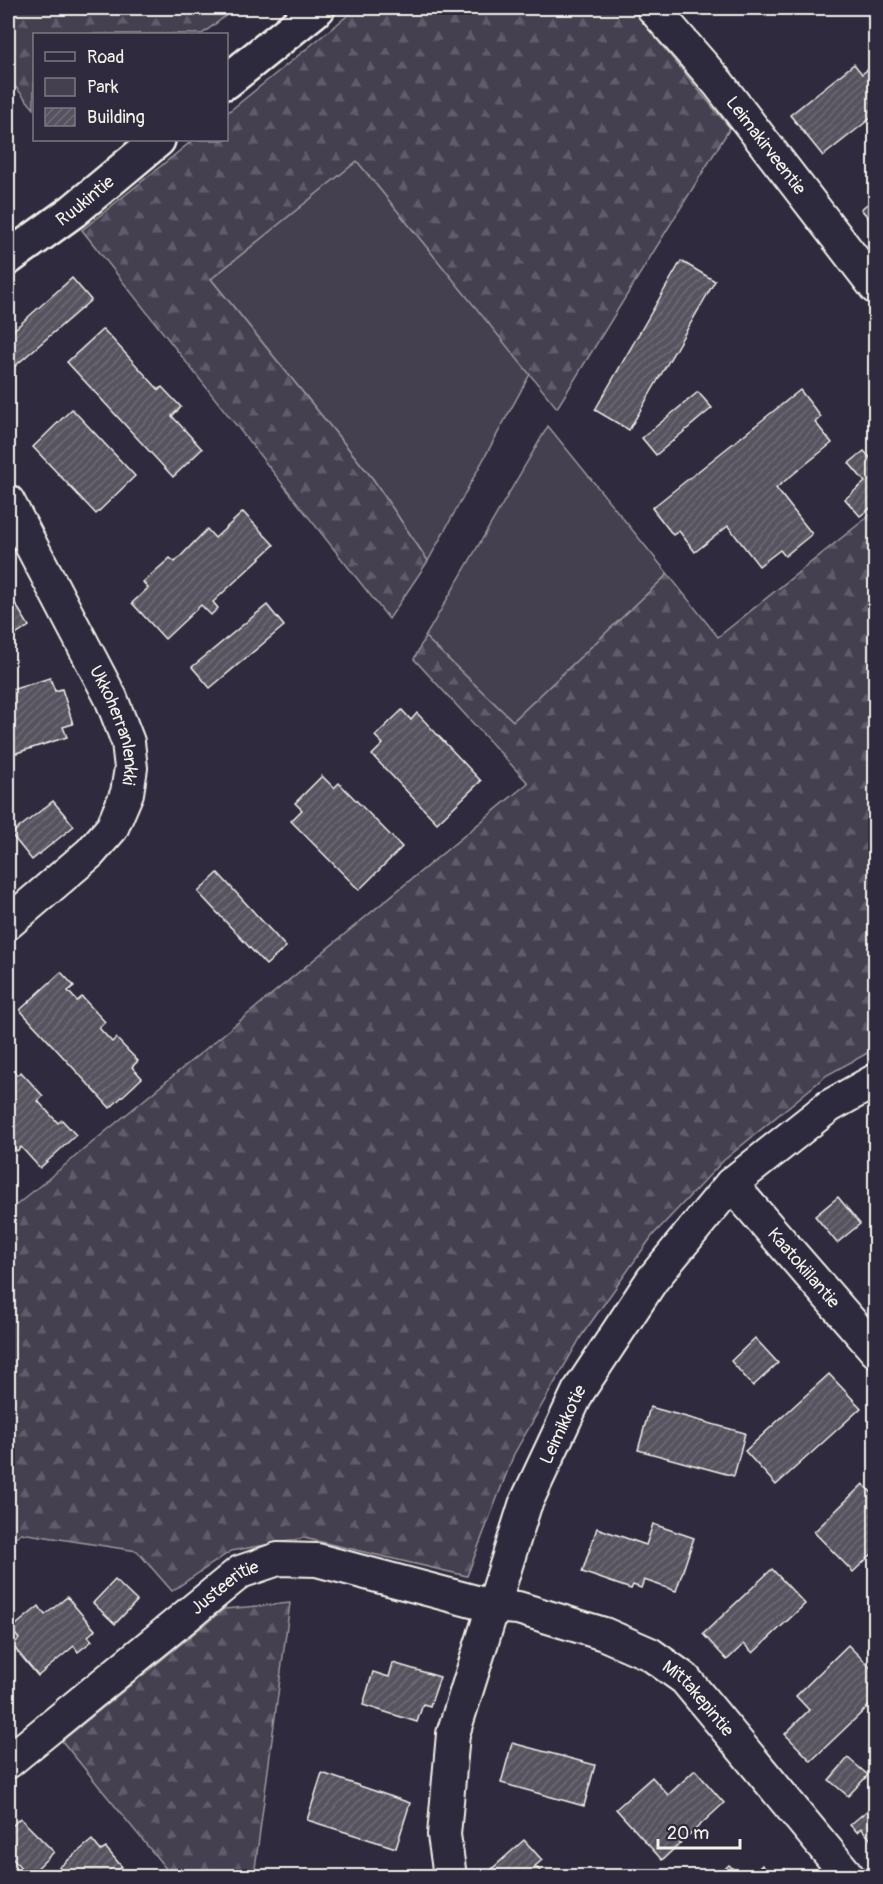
<svg xmlns="http://www.w3.org/2000/svg" width="883" height="1884" font-family="Pangolin,sans-serif">
	<style>
		.green { fill: #454050; stroke: #9c989c; stroke-width: 1.5 }
		.forest { fill: url(#forest-firs); stroke: #9c989c; stroke-width: 1.5 }
		.building { fill: url(#building-hatch); stroke: #f4f1e8; stroke-width: 1.5 }
		.lines { fill: none; stroke-linecap: round; stroke-linejoin: round }
		.street-casing { stroke: #f4f1e8; stroke-width: 36 }
		.secondary-casing { stroke: #f4f1e8; stroke-width: 38 }
		.street { stroke: #2f2a3d; stroke-width: 32 }
		.secondary { stroke: #2f2a3d; stroke-width: 33 }
		.labels { text-anchor: middle; dominant-baseline: central; stroke-width: 5; stroke-linejoin: round; paint-order: stroke }
		.street-label { font-size: 18px; fill: #f4f1e8; stroke: #2f2a3d }
	</style>
	<defs>
		<pattern id="forest-firs" width="22" height="20" patternUnits="userSpaceOnUse" patternTransform="scale(1.5)"><rect width="22" height="20" fill="#454050"/><path d="M5 1l3.5 6h-7zM16 11l3.5 6h-7z" fill="#605c69"/></pattern>
		<pattern id="building-hatch" width="6" height="6" patternUnits="userSpaceOnUse" patternTransform="scale(1.5)"><rect width="6" height="6" fill="#56525f"/><path d="M-1 1l2-2M0 6l6-6M5 7l2-2" fill="none" stroke="#6f6b76"/></pattern>
	</defs>
	<rect width="100%" height="100%" fill="#2f2a3d"/>
	<filter id="ink" filterUnits="userSpaceOnUse"><feTurbulence type="fractalNoise" baseFrequency=".0167" numOctaves="2"/><feDisplacementMap in="SourceGraphic" scale="12" xChannelSelector="R" yChannelSelector="G"/><feConvolveMatrix kernelMatrix="1 2 1 2 8 2 1 2 1" color-interpolation-filters="sRGB"/></filter>
	<g filter="url(#ink)">
		<g class="green">
			<polygon points="357,161 530,374 428,561 373,479 211,279"/>
			<polygon points="548,426 668,574 513,721 425,637"/>
		</g>
		<g class="forest">
			<polygon points="8,8 236,8 202,34 34,34 34,109 8,78"/>
			<polygon points="357,8 631,8 730,128 557,408 357,161 211,279 373,479 428,561 389,619 82,230 193,140 226,140 227,113"/>
			<polygon points="875,511 875,1049 827,1075 723,1161 653,1235 582,1335 514,1454 467,1576 304,1538 231,1551 172,1591 137,1551 21,1533 8,1543 8,1212 528,783 414,659 425,637 513,721 668,574 718,637"/>
			<polygon points="290,1603 254,1876 172,1876 62,1741 224,1609"/>
		</g>
		<g class="building">
			<polygon points="876,63 876,114 823,156 790,115 854,64 862,74"/>
			<polygon points="876,197 876,226 875,226 861,209"/>
			<polygon points="681,261 715,281 629,430 595,410"/>
			<polygon points="72,278 91,300 8,372 8,335"/>
			<polygon points="103,329 159,390 162,387 181,407 172,416 202,449 173,477 67,362"/>
			<polygon points="800,390 821,417 815,422 832,443 776,488 812,534 785,556 780,550 759,566 728,526 695,552 679,531 673,535 652,508"/>
			<polygon points="698,392 712,408 656,455 642,438"/>
			<polygon points="72,409 135,476 96,514 33,447"/>
			<polygon points="864,451 876,464 876,504 860,516 845,499 865,482 849,463"/>
			<polygon points="243,512 274,545 213,602 218,608 211,615 201,605 165,639 132,603 148,588 143,582 170,558 175,562 207,529 215,538"/>
			<polygon points="8,592 29,626 8,640"/>
			<polygon points="267,605 284,626 210,688 192,667"/>
			<polygon points="50,678 55,691 62,689 73,724 63,727 67,737 13,754 11,751 8,752 8,691"/>
			<polygon points="402,710 411,720 417,713 481,781 437,823 372,755 383,744 375,736"/>
			<polygon points="322,776 334,788 339,783 402,847 359,890 291,821 302,810 295,803"/>
			<polygon points="53,801 74,826 32,860 11,834"/>
			<polygon points="218,873 286,947 266,965 198,892"/>
			<polygon points="61,972 74,986 68,991 77,1001 82,997 105,1022 99,1028 112,1042 116,1038 138,1061 132,1067 142,1078 110,1108 20,1010"/>
			<polygon points="8,1065 17,1075 21,1072 43,1096 38,1101 58,1123 62,1120 76,1135 40,1168 21,1147 17,1151 8,1141"/>
			<polygon points="838,1197 860,1224 837,1243 815,1216"/>
			<polygon points="755,1338 778,1363 753,1386 731,1361"/>
			<polygon points="829,1374 861,1408 776,1485 745,1451"/>
			<polygon points="650,1407 745,1433 734,1476 638,1450"/>
			<polygon points="863,1484 876,1497 876,1550 853,1572 814,1532"/>
			<polygon points="653,1524 694,1538 676,1591 644,1580 641,1588 633,1585 631,1589 582,1572 597,1528 646,1545"/>
			<polygon points="772,1569 805,1604 753,1653 744,1644 727,1660 703,1634"/>
			<polygon points="115,1580 137,1601 115,1624 93,1603"/>
			<polygon points="67,1597 95,1630 88,1636 92,1641 78,1652 74,1646 38,1676 12,1645 19,1639 11,1629 39,1606 45,1615"/>
			<polygon points="848,1645 876,1673 876,1699 811,1761 785,1734 809,1710 796,1696"/>
			<polygon points="393,1663 440,1677 430,1706 423,1704 417,1722 363,1705 373,1672 389,1677"/>
			<polygon points="8,1681 15,1689 8,1695"/>
			<polygon points="512,1743 595,1765 584,1806 501,1783"/>
			<polygon points="848,1758 868,1775 848,1796 829,1780"/>
			<polygon points="695,1770 724,1803 662,1860 616,1809 652,1777 668,1795"/>
			<polygon points="322,1773 410,1803 396,1848 307,1820"/>
			<polygon points="876,1803 876,1846 861,1828 857,1832 850,1825"/>
			<polygon points="20,1818 54,1852 29,1876 8,1854 8,1830"/>
			<polygon points="92,1840 101,1851 106,1848 122,1867 118,1870 124,1876 49,1876"/>
			<polygon points="524,1840 542,1860 535,1866 545,1876 484,1876"/>
			<polygon points="729,1865 740,1876 717,1876"/>
			<polygon points="762,1865 773,1876 750,1876"/>
			<polygon points="785,1869 791,1876 777,1876"/>
		</g>
		<g class="lines">
			<defs>
				<g id="street">
					<path id="s1" d="M653 8 718 83 876 288"/>
					<path id="s2" d="M8 501 111 698 128 742 131 768 127 793 112 828 90 853 8 923"/>
					<path id="s3" d="M731 1184 876 1351"/>
					<path id="s4" d="M8 1762 240 1572 278 1559 317 1560 491 1606 518 1608 604 1634 650 1654 685 1679 848 1876"/>
					<path id="s5" d="M450 1876 444 1835 453 1734 525 1505 578 1392 652 1280 731 1184 828 1107 876 1080"/>
				</g>
				<g id="secondary">
					<polyline points="226,82 318,8"/>
					<path id="s6" d="M8 258 73 211 158 140"/>
				</g>
			</defs>
			<use href="#street" class="street-casing"/>
			<use href="#secondary" class="secondary-casing"/>
			<use href="#street" class="street"/>
			<use href="#secondary" class="secondary"/>
		</g>
	</g>
	<g class="labels">
		<g class="street-label">
			<text stroke="none"><textPath href="#s1" startOffset="178">Leimakirveentie</textPath></text>
			<text stroke="none"><textPath href="#s6" startOffset="96">Ruukintie</textPath></text>
			<text stroke="none"><textPath href="#s2" startOffset="250">Ukkoherranlenkki</textPath></text>
			<text stroke="none"><textPath href="#s3" startOffset="111">Kaatokiilantie</textPath></text>
			<text stroke="none"><textPath href="#s5" startOffset="472">Leimikkotie</textPath></text>
			<text stroke="none"><textPath href="#s4" startOffset="279">Justeeritie</textPath></text>
			<text stroke="none"><textPath href="#s4" startOffset="792">Mittakepintie</textPath></text>
		</g>
	</g>
	<rect width="883" height="1884" fill="none" stroke="#2f2a3d" stroke-width="30"/>
	<rect x="15" y="15" width="853" height="1854" fill="none" stroke="#f4f1e8" stroke-width="2" filter="url(#ink)"/>
	<rect x="33" y="33" width="195" height="108" fill="#2f2a3d" stroke="#7e7a81" stroke-width="1.5"/>
	<rect x="45" y="52" width="30" height="9" fill="#2f2a3d" stroke="#7e7a81" stroke-width="1.5"/>
	<text x="87" y="63" font-size="18" fill="#f4f1e8">Road</text>
	<rect x="45" y="78" width="30" height="18" fill="#454050" stroke="#7e7a81" stroke-width="1.5"/>
	<text x="87" y="93" font-size="18" fill="#f4f1e8">Park</text>
	<rect x="45" y="108" width="30" height="18" fill="url(#building-hatch)" stroke="#7e7a81" stroke-width="1.5"/>
	<text x="87" y="123" font-size="18" fill="#f4f1e8">Building</text>
	<path d="M658 1839v9h82v-9" fill="none" stroke="#f4f1e8" stroke-width="3"/>
	<text x="667" y="1839" font-size="18" fill="#f4f1e8" stroke="#2f2a3d" stroke-width="4.5" paint-order="stroke">20 m</text>
</svg>
